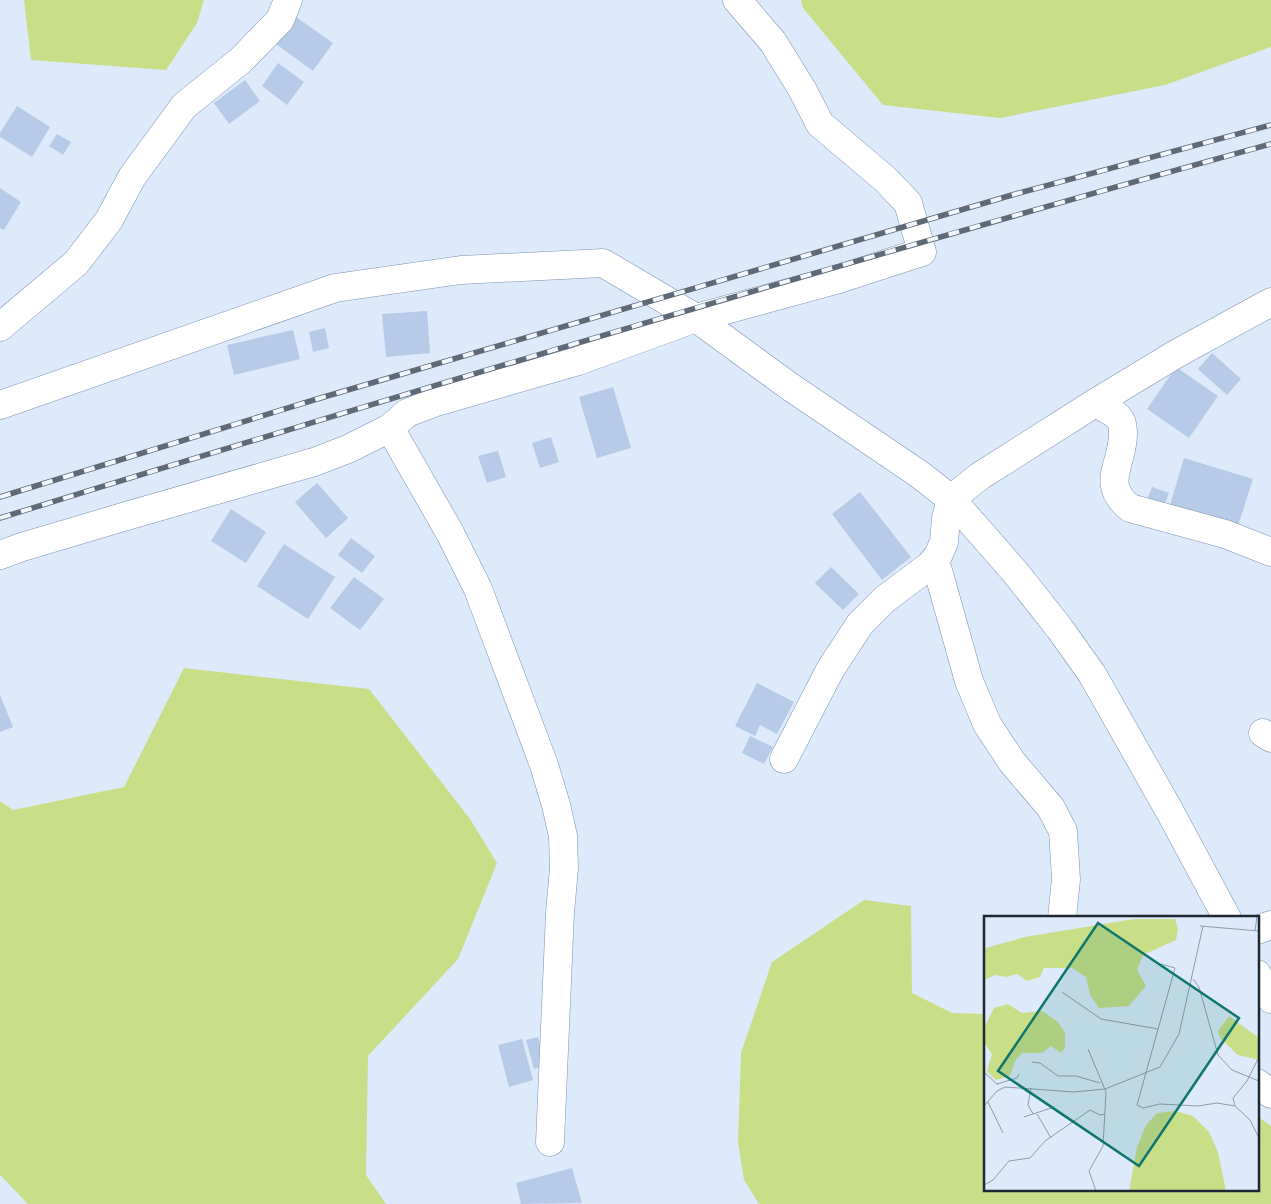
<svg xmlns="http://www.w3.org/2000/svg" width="1271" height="1204" font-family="'Asap Condensed',sans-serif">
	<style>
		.green { fill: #c9df87 }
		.building { fill: #b5cbe8 }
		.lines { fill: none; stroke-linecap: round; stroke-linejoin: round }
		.minor-casing { stroke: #7d92ae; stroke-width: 29 }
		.minor { stroke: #fff; stroke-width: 28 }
		.rail-casing { stroke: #5f6a78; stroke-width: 5.5 }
		.rail { stroke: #f2f6fd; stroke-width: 4; stroke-dasharray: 11; stroke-linecap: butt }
		.inset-road { fill: none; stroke: #909cab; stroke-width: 1 }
		.view { fill: #0f766e; fill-opacity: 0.15; stroke: #0f766e; stroke-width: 2.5 }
		.inset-edge { fill: none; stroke: #1e2732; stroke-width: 2.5 }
	</style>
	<rect width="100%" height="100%" fill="#dceafc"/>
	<g class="green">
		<polygon points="24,0 204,0 197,23 166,70 31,60"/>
		<polygon points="801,0 1271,0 1271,47 1165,85 1000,118 883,105 803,8"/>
		<polygon points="184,668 369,689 470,819 497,863 458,959 368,1056 366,1175 386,1204 28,1204 0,1175 0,801 13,810 124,787"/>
		<polygon points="864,900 911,906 912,993 952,1013 985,1014 985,1190 1257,1190 1257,1116 1271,1126 1271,1204 759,1204 744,1180 738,1142 741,1053 772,962"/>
	</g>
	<g class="building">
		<polygon points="296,17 333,43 313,71 276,44"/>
		<polygon points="278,63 304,82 287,105 262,86"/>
		<polygon points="245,80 260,101 229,124 214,103"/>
		<polygon points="17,106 50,127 32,157 0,137 0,133"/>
		<polygon points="57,134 71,142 63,155 49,146"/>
		<polygon points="0,188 21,202 4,230 0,228"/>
		<polygon points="427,311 430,353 386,357 382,314"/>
		<polygon points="325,328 329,348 313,352 309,332"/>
		<polygon points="293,330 300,359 234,375 227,345"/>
		<polygon points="1212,353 1241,379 1227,395 1198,369"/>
		<polygon points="1176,367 1218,396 1189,438 1147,409"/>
		<polygon points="613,387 631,448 597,458 579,397"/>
		<polygon points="551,437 559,462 540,468 532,443"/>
		<polygon points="498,451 506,477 487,483 478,456"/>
		<polygon points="1184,458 1253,479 1238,526 1170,505"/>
		<polygon points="317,483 348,518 326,538 295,502"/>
		<polygon points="1152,487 1169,493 1164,506 1147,500"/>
		<polygon points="860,492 911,557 882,580 832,514"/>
		<polygon points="231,509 266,532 246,563 211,541"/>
		<polygon points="351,538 375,556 362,573 338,555"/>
		<polygon points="284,544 335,577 308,619 257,586"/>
		<polygon points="831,567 859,594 843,610 815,583"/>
		<polygon points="354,577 384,599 360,630 330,608"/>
		<polygon points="757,683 794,702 777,734 760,725 755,736 735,726"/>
		<polygon points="0,695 13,727 0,732"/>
		<polygon points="750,736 773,747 764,764 742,753"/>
		<polygon points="538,1037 546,1065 534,1069 526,1040"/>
		<polygon points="522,1039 533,1080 509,1087 498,1045"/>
		<polygon points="572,1168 582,1203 521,1204 516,1183"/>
	</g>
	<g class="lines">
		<defs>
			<g id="minor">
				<polyline points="0,327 76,263 109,220 132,177 184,106 241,60 280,20 288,0"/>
				<path d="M1095 403C1102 407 1112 411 1118 417 1122 421 1123 427 1123 432 1124 464 1099 483 1130 508L1225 534 1271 552"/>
				<polyline points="0,405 335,288 461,270 603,263 696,318 789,386 919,474 951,499 1015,572 1060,629 1092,674 1169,810 1227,918"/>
				<polyline points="390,428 450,533 478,589 544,765 556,805 563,836 564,868 560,913 550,1142"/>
				<polyline points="0,555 22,547 123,517 314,462 348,449 390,428 407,413 436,402 578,361 696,318 839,279 922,252 908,203 885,179 820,124 802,89 773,42 737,0"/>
				<polyline points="935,560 969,681 987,724 1012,762 1051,808 1063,831 1066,879 1062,918"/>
				<polyline points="1263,733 1271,738"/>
				<polyline points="784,759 830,670 860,624 885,599 929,566 938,556 944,542 946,518 951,499 980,476 1095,403 1176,354 1271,302"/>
				<polyline points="1257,930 1271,925"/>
				<polyline points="1257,974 1271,999"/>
				<polyline points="1257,1083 1271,1094"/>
			</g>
		</defs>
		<use href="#minor" class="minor-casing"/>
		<use href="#minor" class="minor"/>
		<defs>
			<g id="rail">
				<polyline points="0,497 317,399 1012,195 1271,125"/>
				<path d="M0 518C422 388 845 261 1271 144"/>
			</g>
		</defs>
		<use href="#rail" class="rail-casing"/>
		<use href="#rail" class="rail"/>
	</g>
	<g transform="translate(984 916)">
		<rect width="275" height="275" fill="#dceafc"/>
		<path d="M150 3H191L194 13 192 24 159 39 153 54 162 70 145 90 115 92 106 79 102 61 88 52H60L56 61 43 65 33 58 22 61 11 59 0 64V33L5 31 41 21ZM24 88 38 97 58 95 73 105 81 116V132L77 137 67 130 58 137H38L31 145 26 160 12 164 3 155 8 138 0 126V112L10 92ZM245 100 275 122V144L254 139 237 123 234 115ZM191 195 209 200 225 216 234 236 242 275H145L153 231 162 209 173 197Z" fill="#c9df87"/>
		<path class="inset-road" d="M216 10 275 15M271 15 273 0M177 48 191 52 153 189 159 192 176 188 214 190 233 187 251 190 266 204 275 222M209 63 215 71 234 139 248 154 275 165M78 76 117 103 174 113M104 133 122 176 119 230 105 255 112 275M48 146 56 147 74 160H92L116 167M0 156 14 169M13 168 33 162 35 158M47 172 44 189 49 198M4 186 19 217M0 190 13 175 21 171 90 176 121 173 176 151 195 118 219 10M251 190 249 182 263 165 274 143M53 198 67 222M40 201 70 191M0 269 9 264 25 245 46 242 61 225 106 194 116 199 121 198"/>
		<path class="view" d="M114 7 255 102 155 250 14 155Z"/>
		<rect width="275" height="275" class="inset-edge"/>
	</g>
</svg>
